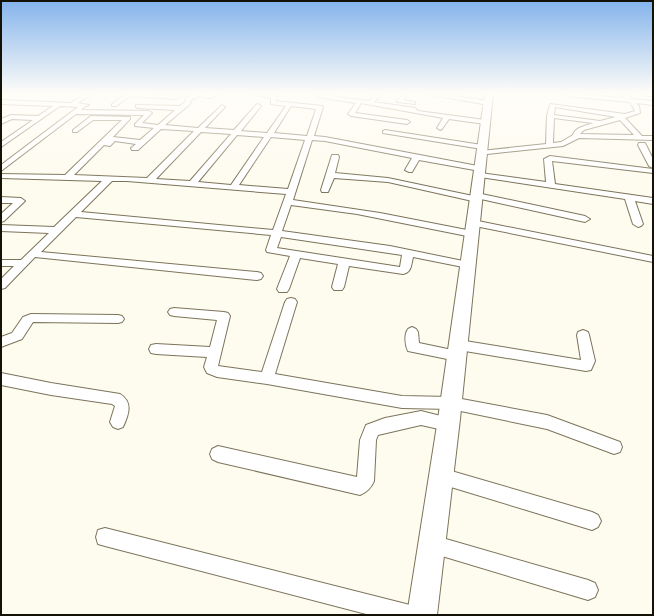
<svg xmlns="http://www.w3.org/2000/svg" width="654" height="616" font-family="'IBM Plex Serif',serif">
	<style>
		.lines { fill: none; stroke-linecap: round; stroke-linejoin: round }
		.street-casing { stroke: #7c745a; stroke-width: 2 }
		.secondary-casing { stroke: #7c745a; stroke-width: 2 }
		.street { fill: #fff; fill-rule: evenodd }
		.secondary { fill: #fff; fill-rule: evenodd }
	</style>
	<rect width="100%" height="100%" fill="#fefbef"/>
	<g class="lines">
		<defs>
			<g id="street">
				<path d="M85 94 90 95 78 103 89 105 84 107 81 110 149 111 152 113 142 123 158 125 175 110 138 108 136 107V105L180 106 185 102 186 98 195 94H219L210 98 199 96 191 100 190 104 165 125 198 128 222 105 225 107 224 108 205 128 234 130 256 105 258 104 261 106 241 131 267 133 286 106 271 104V98L252 94 274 95 277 97 276 101 322 106 323 107 314 136 325 137 483 167 484 169 480 171 419 160 412 172H409L405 170 412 158 325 141 312 140 293 200 380 213 472 231 477 234 472 237 357 214 291 205 282 231 390 246 468 262 473 265 468 268 413 257C411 265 412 272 403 274L349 266 344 287 342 290H334L332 287 338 264 300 258 289 289 287 292H279L277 289 290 256 267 252 266 250 271 235 76 217 41 252 257 272 261 273 263 276 261 279 257 280 35 257 5 288 1 289V279L14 266H1V260H21L49 233 1 231V225L54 227 102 181 1 178V174L65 175 122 120H93L77 132H73V130L91 116 130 117V119L113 137 140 140 154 128 135 126V124L144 115 76 114 1 171V165L78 107 60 106 1 147V142L33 120 12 119 1 124V119L11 115 38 116 53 106 1 104V100L71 103ZM291 106 316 109 307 136 274 133ZM161 129 194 131 147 178 74 175 104 145 110 146 115 141 136 144 131 148 132 150H138ZM201 132 231 134 190 181 156 179ZM237 135 264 137 231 185 198 182ZM271 137 305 140 288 189 239 185ZM112 181H127L286 194 273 230 81 212ZM281 237 402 255 400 267 277 248Z"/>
				<polygon points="126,94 175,95 186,94 176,99 130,96 116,106 112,106 112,104"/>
				<polygon points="316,94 369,101 376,94 382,94 374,102 415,108 418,111 485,120 488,122 485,124 449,119 442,129 440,130 437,128 443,118 361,103 355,113 407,120 410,122 407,124 351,116 348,114 356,103 318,97 316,96"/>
				<polygon points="404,94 407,96 403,100 415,102 415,104 397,102 397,100"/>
				<polygon points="428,94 440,94 488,101 491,103 488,105"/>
				<path d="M564 94H580L625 98 621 94H627L632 99 653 101V105L636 103 639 106 640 113 625 118 642 136H653V140L579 138 563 146 478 155 477 153 481 151 546 144 547 116 550 104 625 114 635 111 633 107 629 102 567 96ZM555 107 616 117 600 121 554 115ZM554 118 593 123C586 126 575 127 573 135L561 142 553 143ZM620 120 634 135 580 134 584 130Z"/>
				<polygon points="641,94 653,94 653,97"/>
				<polygon points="385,130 482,145 486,147 482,149 383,133 383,131"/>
				<polygon points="639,143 645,143 653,159 653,168 649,166 638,145"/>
				<polygon points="332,155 338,155 339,157 335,173 388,178 473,196 477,193 585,216 590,219 585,222 481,199 477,202 388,182 334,178 328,192 322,192 321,190"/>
				<polygon points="550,156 653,169 653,173 552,161 555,184 653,198 653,204 635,201 643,224 641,226 638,227 633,224 625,199 480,177 476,175 480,173 546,182 544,159"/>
				<polygon points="1,197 21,198 25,201 4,221 1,222 1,214 13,203 1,203"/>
				<polygon points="473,220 653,256 653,262 470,225 468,223 470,221"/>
				<polygon points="291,298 295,299 297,302 275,374 402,396 451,397 547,415 620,442 622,447 620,452 614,454 547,429 451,409 402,408 267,384 217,377 207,373 204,367 207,357 156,354 151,353 149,349 151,345 156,344 210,347 217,320 174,316 170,315 168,312 170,309 174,308 224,312 228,313 230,316 218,366 262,372 285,302 287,299"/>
				<polygon points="31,314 118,315 122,316 124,319 122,322 118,323 33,322 22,339 1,347 1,337 12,333 23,317"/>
				<path d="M412 327 416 329 418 332 419 343 462 352 464 356 462 360 457 361 408 351C405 345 404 334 408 329Z"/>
				<polygon points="583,330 588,332 589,335 595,361 591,370 586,371 459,350 454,349 452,345 454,341 459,340 581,360 577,335 578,332"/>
				<path d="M1 373 51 383 120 394C133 402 129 414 123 427L118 429 113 427 110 422 115 406 112 404 51 395 1 385Z"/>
				<path d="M421 411 453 419 456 424 453 429 448 431 421 425 378 435 376 440 374 481C371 488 367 492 360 495L218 462 212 459 210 454 212 449 218 446 357 477 360 440 366 425 385 418Z"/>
				<polygon points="441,468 592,512 598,515 601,521 598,527 592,530 441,484 435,482 433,476 435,470"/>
				<polygon points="105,528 410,605 417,608 420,615 370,615 105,546 98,544 96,537 98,530"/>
				<polygon points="432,535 588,580 595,583 598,590 595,597 588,600 432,553 425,551 423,544 425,537"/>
			</g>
			<polygon id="secondary" points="485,94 493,94 460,419 437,615 407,615 438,419"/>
		</defs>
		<use href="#street" class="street-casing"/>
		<use href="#secondary" class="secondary-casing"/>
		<use href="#street" class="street"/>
		<use href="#secondary" class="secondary"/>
	</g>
	<linearGradient id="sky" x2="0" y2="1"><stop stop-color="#83b3ec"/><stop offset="0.52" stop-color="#fffdf8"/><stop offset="1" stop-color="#fffdf8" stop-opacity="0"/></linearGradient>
	<rect width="654" height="180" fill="url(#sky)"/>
	<rect width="654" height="616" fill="none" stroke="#141107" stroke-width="4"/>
</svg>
